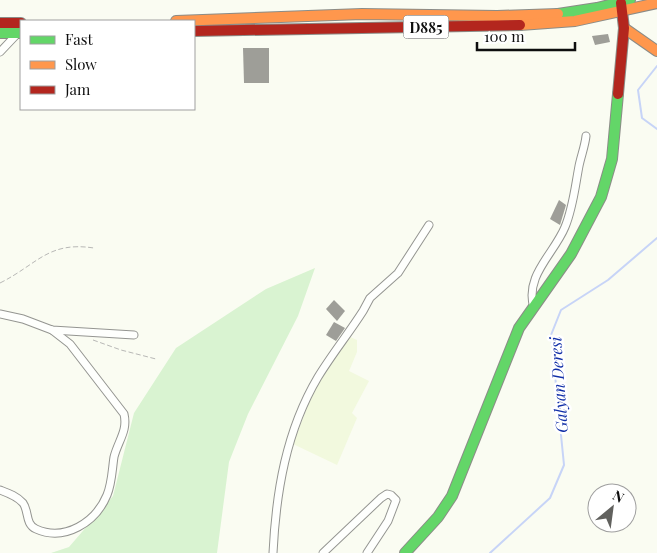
<svg xmlns="http://www.w3.org/2000/svg" width="657" height="553" font-family="'Playfair Display',serif">
	<style>
		.farmland { fill: #f2f9de }
		.green { fill: #d9f3d1 }
		.lines { fill: none; stroke-linecap: round; stroke-linejoin: round }
		.stream { stroke: #c7d4f7; stroke-width: 2 }
		.building { fill: #9e9e98 }
		.street-casing { stroke: #949591; stroke-width: 9 }
		.fast-casing { stroke: #8b8c87; stroke-width: 12 }
		.slow-casing { stroke: #8b8c87; stroke-width: 12 }
		.jam-casing { stroke: #8b8c87; stroke-width: 12 }
		.path { stroke: #b8b8b6; stroke-width: 1; stroke-dasharray: 5 2.5; stroke-linecap: butt }
		.street { stroke: #fefffd; stroke-width: 7 }
		.fast { stroke: #63d668; stroke-width: 10 }
		.slow { stroke: #ff974d; stroke-width: 10 }
		.jam { stroke: #b3261e; stroke-width: 10 }
		.labels { text-anchor: middle; dominant-baseline: central; stroke-width: 5; stroke-linejoin: round; paint-order: stroke }
		.shield { fill: #fff; stroke: #565656; stroke-width: 1 }
		.shield-label { font-size: 14px; font-weight: bold; fill: #0e0e0e }
		.water-label { font-size: 16px; font-style: italic; fill: #102ea7; stroke: #fff }
	</style>
	<rect width="100%" height="100%" fill="#fafcf2"/>
	<polygon class="farmland" points="348,336 357,340 357,352 349,371 369,381 352,413 357,418 337,465 293,444 316,385"/>
	<polygon class="green" points="315,268 298,316 248,414 229,462 217,553 51,553 69,547 113,496 134,413 176,348 266,289"/>
	<g class="lines">
		<g class="stream">
			<polyline points="657,66 638,90 642,118 657,129"/>
			<polyline points="490,553 550,498 564,465 551,335 561,310 608,280 657,238"/>
		</g>
	</g>
	<g class="building">
		<polygon points="608,34 610,42 595,45 592,36"/>
		<polygon points="243,48 269,48 269,83 244,83"/>
		<polygon points="559,200 566,205 560,225 550,219"/>
		<polygon points="334,300 345,311 337,321 326,309"/>
		<polygon points="334,322 345,328 336,341 326,335"/>
	</g>
	<g class="lines">
		<defs>
			<g id="street">
				<polyline points="0,52 18,33"/>
				<path d="M534 308C524 276 554 254 565 227 573 208 575 187 579 166 581 156 585 146 586 136"/>
				<polyline points="0,314 23,319 52,330 134,335"/>
				<path d="M0 490C8 493 17 496 23 503 29 511 25 524 36 529 65 542 96 522 107 495 112 483 112 470 114 457 118 441 128 431 124 414L70 344 52 330"/>
				<path d="M273 553C276 492 286 431 318 377 332 354 349 333 363 311L370 298 398 273 429 225"/>
				<polyline points="323,553 381,498 387,494 391,495 396,500 388,521 367,553"/>
			</g>
			<g id="fast">
				<polyline points="558,14 597,8 630,0"/>
				<polyline points="0,33 21,33"/>
				<polyline points="405,553 438,517 452,496 519,328 571,254 601,197 612,159 618,94"/>
			</g>
			<g id="slow">
				<polyline points="176,21 362,14 497,16 558,14"/>
				<polyline points="520,25 575,21 657,3"/>
				<polyline points="624,28 657,51"/>
			</g>
			<g id="jam">
				<polyline points="0,23 21,23"/>
				<polyline points="194,31 520,25"/>
				<polyline points="618,94 624,28 621,3"/>
			</g>
		</defs>
		<use href="#street" class="street-casing"/>
		<use href="#fast" class="fast-casing"/>
		<use href="#slow" class="slow-casing"/>
		<use href="#jam" class="jam-casing"/>
		<g class="path">
			<path d="M0 283C38 264 48 241 94 248"/>
			<polyline points="93,340 121,350 156,359"/>
		</g>
		<use href="#street" class="street"/>
		<use href="#fast" class="fast"/>
		<use href="#slow" class="slow"/>
		<use href="#jam" class="jam"/>
	</g>
	<g class="labels">
		<rect class="shield" x="403.5" y="15.5" width="45" height="23" rx="4"/>
		<g class="shield-label">
			<text x="426" y="27">D885</text>
		</g>
		<g class="water-label">
			<text transform="translate(558 385) rotate(-94)">Galyan Deresi</text>
		</g>
	</g>
	<rect x="20" y="20" width="175" height="90" fill="#ffffff" stroke="#9f9f9f"/>
	<rect x="30" y="36" width="25" height="8" fill="#63d668" stroke="#9f9f9f"/>
	<text x="65" y="45" font-size="15" fill="#0e0e0e">Fast</text>
	<rect x="30" y="61" width="25" height="8" fill="#ff974d" stroke="#9f9f9f"/>
	<text x="65" y="70" font-size="15" fill="#0e0e0e">Slow</text>
	<rect x="30" y="86" width="25" height="8" fill="#b3261e" stroke="#9f9f9f"/>
	<text x="65" y="95" font-size="15" fill="#0e0e0e">Jam</text>
	<g transform="translate(612 508) rotate(29)"><circle r="24" fill="#ffffff" stroke="#9f9f9f"/>
	<path d="M0-4L9 19L0 12L-9 19Z" fill="#61615e"/>
	<text y="-8" font-size="14" font-weight="bold" text-anchor="middle" fill="#0e0e0e">N</text>
	</g>
	<path d="M477 42v8h98v-8" fill="none" stroke="#0e0e0e" stroke-width="2.5"/>
	<text x="484" y="42" font-size="15" fill="#0e0e0e" stroke="#ffffff" stroke-width="4" paint-order="stroke">100 m</text>
</svg>
